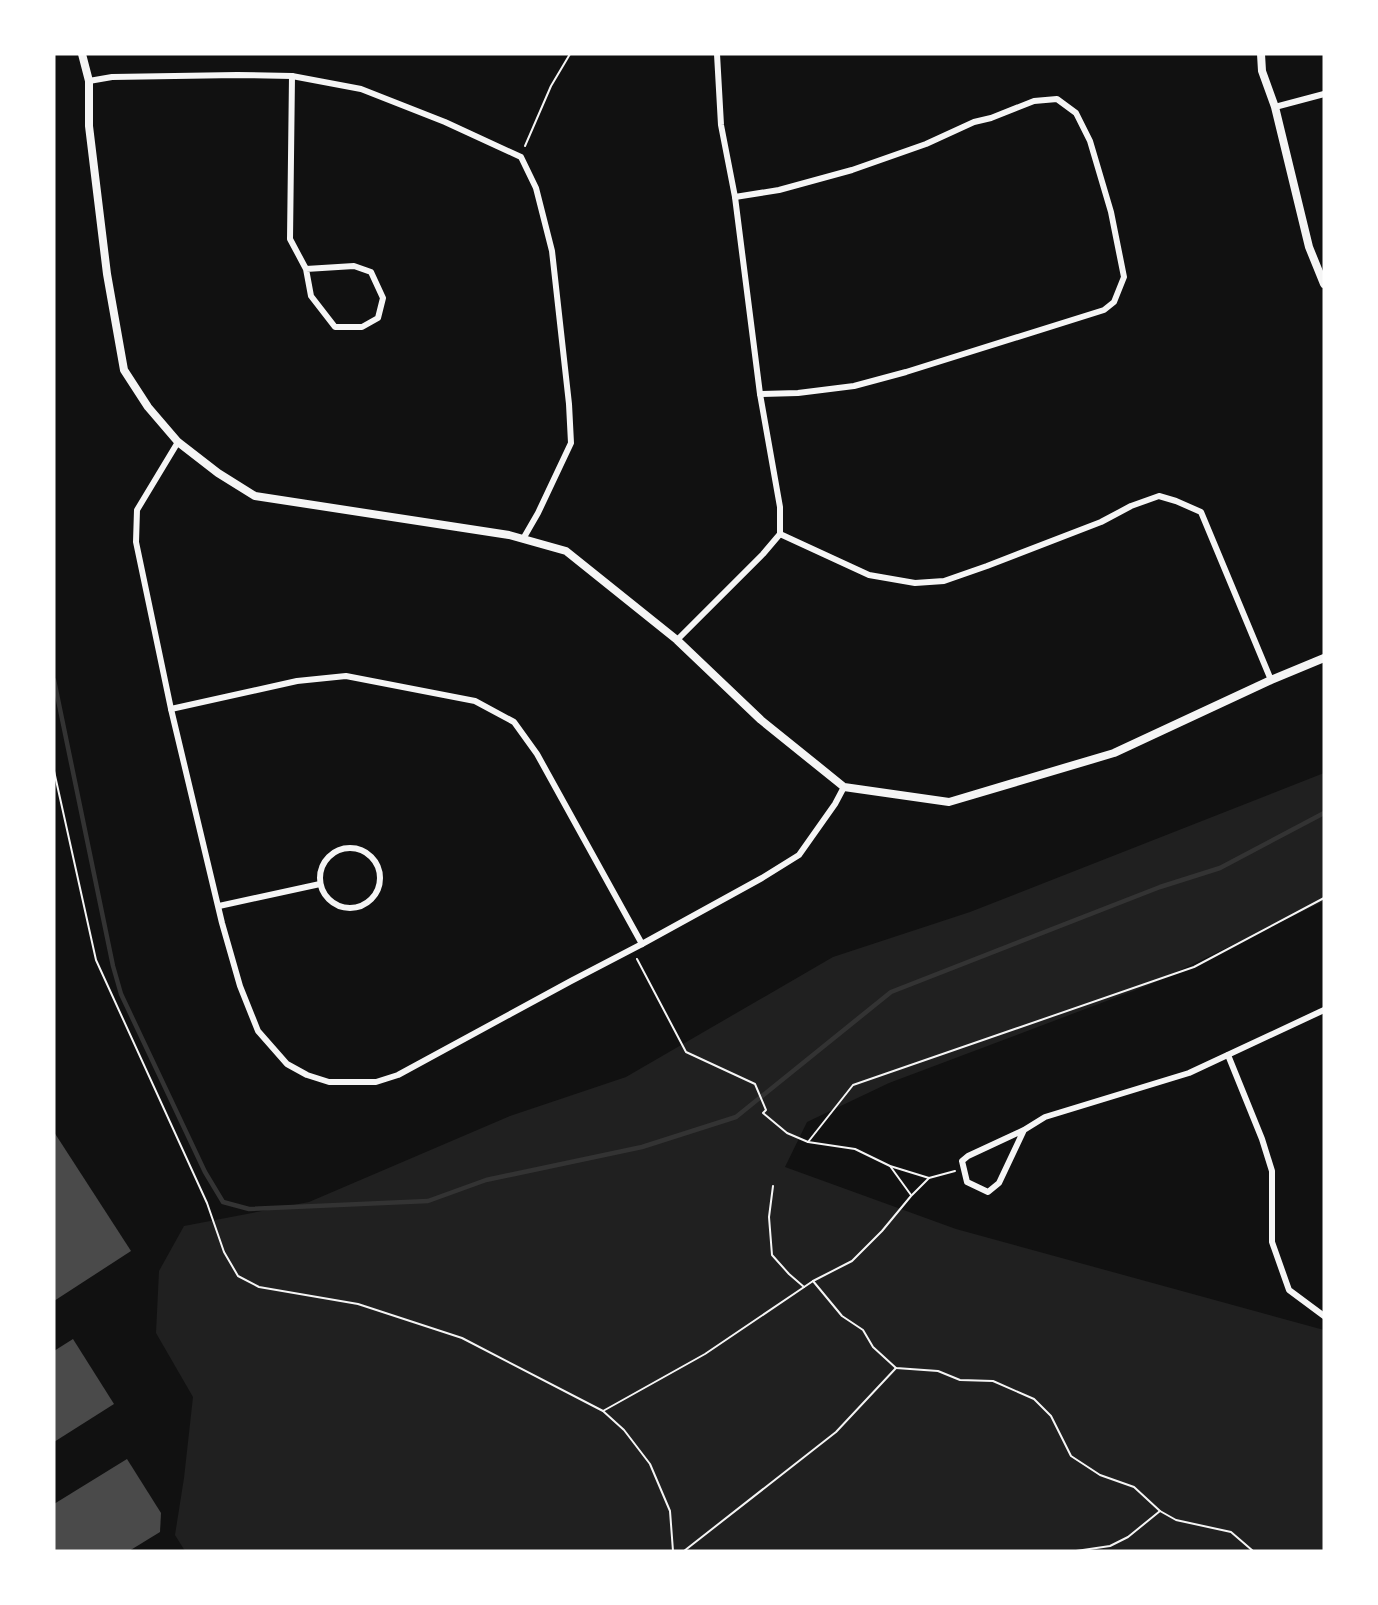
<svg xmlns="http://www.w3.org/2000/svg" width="1378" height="1605" font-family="'Asap Condensed',sans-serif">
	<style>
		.green { fill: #202020 }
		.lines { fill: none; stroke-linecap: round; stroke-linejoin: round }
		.stream { stroke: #333; stroke-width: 4.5 }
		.building { fill: #4a4a4a }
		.path { stroke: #f5f5f5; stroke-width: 2 }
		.minor { stroke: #f5f5f5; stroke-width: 6 }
		.tertiary { stroke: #f5f5f5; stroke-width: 8 }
	</style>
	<rect width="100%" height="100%" fill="#111"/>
	<polygon class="green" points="1324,773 1324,901 1149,985 889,1083 807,1122 785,1167 956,1229 1324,1330 1324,1551 185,1551 175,1535 184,1478 193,1397 156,1333 159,1271 184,1226 309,1202 510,1116 626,1077 833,957 970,912"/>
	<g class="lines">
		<polyline class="stream" points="54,680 113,966 121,994 205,1172 223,1202 249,1209 428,1201 486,1180 642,1147 736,1117 891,992 1160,887 1220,868 1324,813"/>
	</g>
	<g class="building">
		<polygon points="54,1132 131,1251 54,1301"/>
		<polygon points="73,1339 114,1404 54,1442 54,1351"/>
		<polygon points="127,1459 161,1513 160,1532 129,1551 54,1551 54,1504"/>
	</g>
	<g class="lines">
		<g class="path">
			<polyline points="525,146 551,86 570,54"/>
			<polyline points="54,771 96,960 207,1203 224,1252 238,1276 259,1287 358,1304 462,1338 603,1411 624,1430 650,1464 670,1511 673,1551"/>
			<polyline points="637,959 686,1052 755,1084 766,1110 763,1113 787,1133 808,1142 855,1149 890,1166 929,1178 955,1171"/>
			<polyline points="808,1142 853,1085 1194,967 1324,898"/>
			<polyline points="890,1166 911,1195"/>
			<polyline points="773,1186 769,1217 772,1255 789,1274 804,1287"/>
			<polyline points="813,1281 842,1316 863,1330 873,1347 896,1368 938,1371 960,1380 993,1381 1034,1399 1051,1416 1071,1456 1100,1475 1134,1487 1160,1511 1176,1520 1231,1532 1253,1551"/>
			<polyline points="603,1411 705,1354 813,1281 852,1261 882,1231 911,1196 929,1178"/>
			<polyline points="684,1551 836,1432 896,1368"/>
			<polyline points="1076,1551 1110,1546 1128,1537 1160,1511"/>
		</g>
		<g class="minor">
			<polyline points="292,76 290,239 306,269 311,296 335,327 362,327 378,318 383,298 371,272 354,266 306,269"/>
			<polyline points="89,81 112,77 237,75 292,76 361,89 445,122 521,157 536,188 552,251 569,404 571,443 538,513 523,539"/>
			<polyline points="1275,107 1324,94"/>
			<polyline points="735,197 779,190 852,170 926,144 974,122 991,118 1034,101 1057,99 1076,113 1090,141 1111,212 1124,277 1114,302 1104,310 906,372 854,386 798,393 760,394"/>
			<polyline points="178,442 137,510 136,542 171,709 222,923 240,986 258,1031 287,1064 307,1075 329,1082 376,1082 398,1075 571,981 642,944 762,878 799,855 835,804 844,787"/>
			<polyline points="780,534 869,575 915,583 944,581 987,566 1101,522 1131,506 1159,496 1176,501 1201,512 1271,680"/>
			<polyline points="677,640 763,554 780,534 780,507 760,394 735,197 721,125 717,54"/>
			<polyline points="171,709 297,681 346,676 475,701 514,722 537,754 642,944"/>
			<circle cx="350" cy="878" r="30"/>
			<polyline points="219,906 320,884"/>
			<polyline points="1228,1055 1262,1139 1272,1171 1272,1242 1289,1290 1324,1316"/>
			<polyline points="1024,1130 999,1183 988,1192 967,1182 962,1161 968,1156 1024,1130 1045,1117 1189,1073 1324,1010"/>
		</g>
		<g class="tertiary">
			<polyline points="82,54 89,81 89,126 107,274 124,370 148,407 178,442 218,473 255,496 509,535 566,551 677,640 761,720 844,787 949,802 1114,753 1271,680 1324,658"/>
			<polyline points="1261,54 1262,71 1275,107 1309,247 1324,284"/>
		</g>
	</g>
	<rect width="1378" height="1605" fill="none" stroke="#ffffff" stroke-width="111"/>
</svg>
